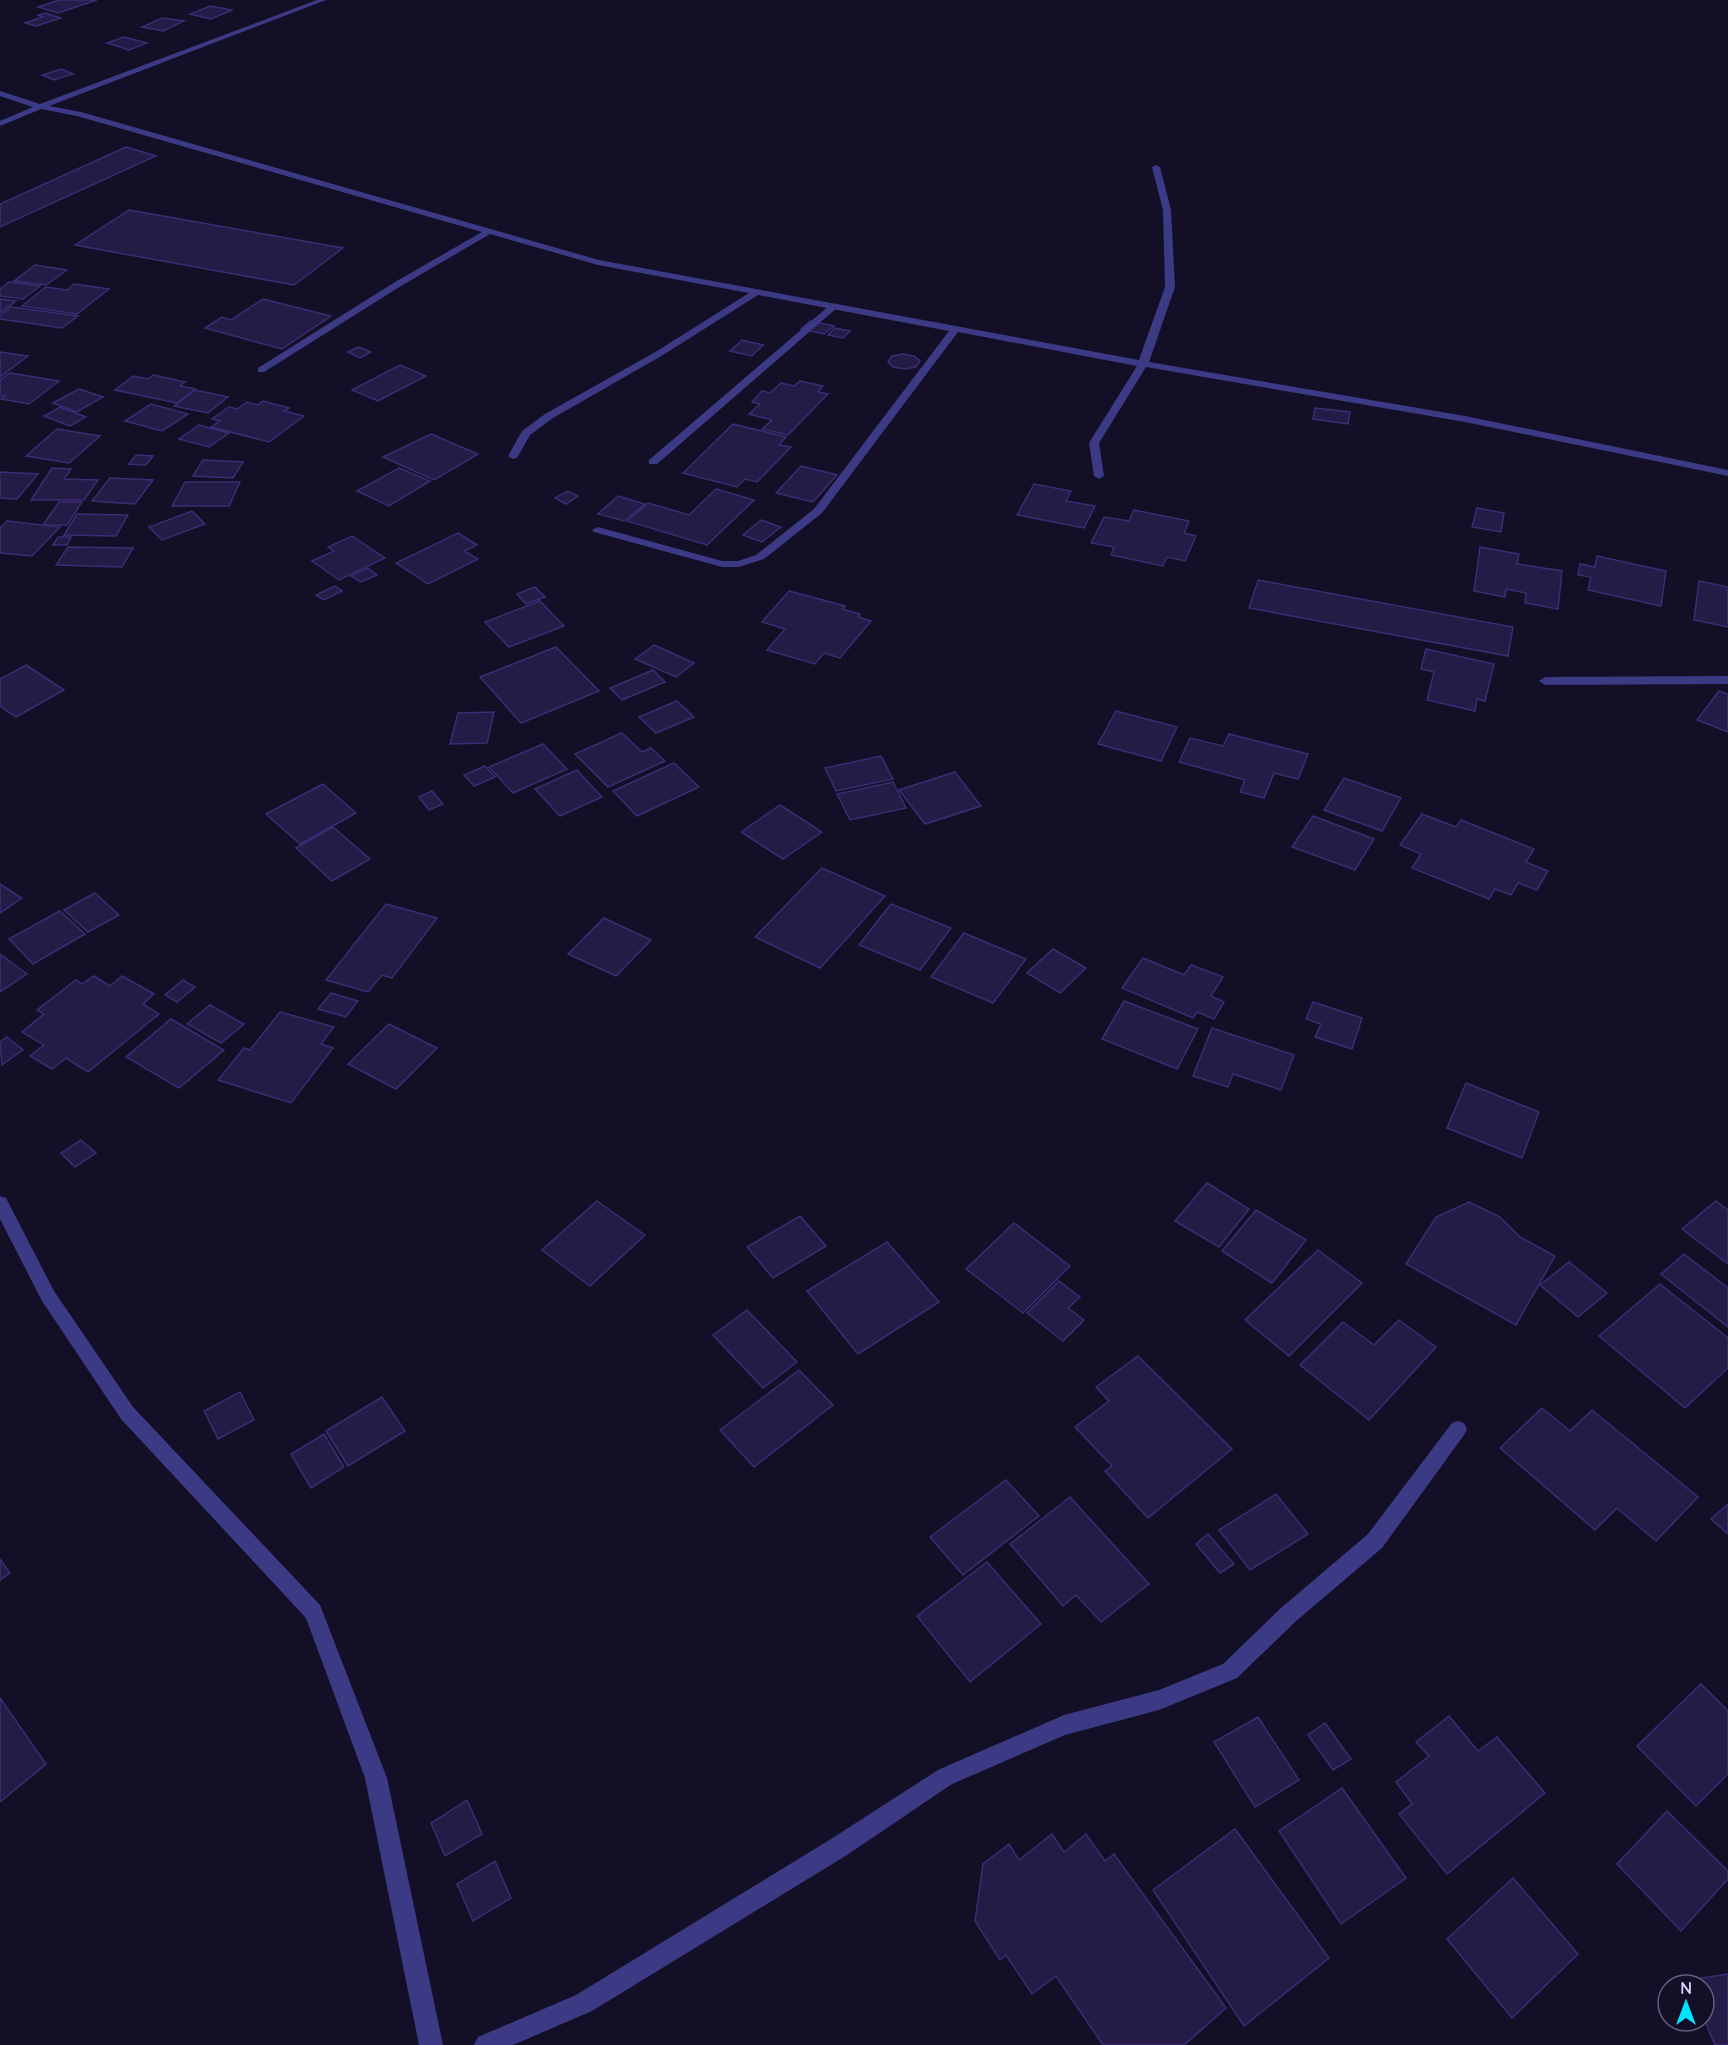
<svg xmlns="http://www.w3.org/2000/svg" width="1728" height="2045" font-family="Quicksand,sans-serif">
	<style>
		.building { fill: #241b47; stroke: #3b2d73; stroke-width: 1.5 }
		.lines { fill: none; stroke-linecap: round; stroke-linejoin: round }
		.lane { fill: #3d3a85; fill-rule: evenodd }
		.street { fill: #3d3a85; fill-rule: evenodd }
	</style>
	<rect width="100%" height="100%" fill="#130f26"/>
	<g class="building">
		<polygon points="59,0 97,0 58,13 38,7"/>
		<polygon points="210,6 232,10 211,19 190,14"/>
		<polygon points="45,13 61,18 36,26 25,23 43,17 38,15"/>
		<polygon points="162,18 184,21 163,31 142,27"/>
		<polygon points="124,37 147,43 129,50 107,43"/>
		<polygon points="61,69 73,74 54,80 42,75"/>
		<polygon points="126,147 156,156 0,227 0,204"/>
		<polygon points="129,210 343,248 294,285 75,245"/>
		<polygon points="35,265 67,270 46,285 14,281"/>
		<polygon points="9,282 40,286 23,299 0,296 0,289"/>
		<polygon points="74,284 109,289 77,314 22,306 46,287 67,290"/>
		<polygon points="0,299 16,301 0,313"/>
		<polygon points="263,299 331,316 282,349 205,328 222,317 231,320"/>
		<polygon points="11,307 78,316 62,328 0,319 0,316"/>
		<polygon points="810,321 834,326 824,334 801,329"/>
		<polygon points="835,328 850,331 843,338 828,335"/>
		<polygon points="742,340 763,345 752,356 730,351"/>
		<polygon points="358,347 371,352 360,358 348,352"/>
		<polygon points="0,352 28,356 0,377"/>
		<polygon points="903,354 914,356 920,361 916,367 905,369 893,367 888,362 892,356"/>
		<polygon points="400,365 426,376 378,401 352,390"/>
		<polygon points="10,373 59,381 29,404 1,399 5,396 0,396 0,380"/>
		<polygon points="153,375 185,382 180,386 195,389 177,403 115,390 133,376 148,379"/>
		<polygon points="800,381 823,386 818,392 828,394 788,435 762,429 772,420 749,414 760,404 752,402 762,391 770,393 781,383 794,386"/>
		<polygon points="79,389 103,397 77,412 53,403"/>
		<polygon points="195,390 228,397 208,413 174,406"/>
		<polygon points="263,401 289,408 284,411 304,416 269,442 211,427 220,421 212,419 229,407 237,409 247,402 258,405"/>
		<polygon points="151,404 188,414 162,431 125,421"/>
		<polygon points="60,407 86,417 70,426 44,416"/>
		<polygon points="1315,408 1350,412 1348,424 1313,419"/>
		<polygon points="733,424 786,437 779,445 791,447 757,482 745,479 737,487 683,473"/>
		<polygon points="199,425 229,433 209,447 179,439"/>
		<polygon points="57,429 100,436 69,463 26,456"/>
		<polygon points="431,434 478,454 434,480 383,457"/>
		<polygon points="136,455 153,456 146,465 129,464"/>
		<polygon points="203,460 243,462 233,478 193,476"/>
		<polygon points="801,466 837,475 813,502 776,493"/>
		<polygon points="52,468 71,469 64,479 98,480 84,500 31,500"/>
		<polygon points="399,468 430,481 389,506 357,491"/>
		<polygon points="0,472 38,474 17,499 0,498"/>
		<polygon points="110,478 153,480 135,504 92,501"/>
		<polygon points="185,482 240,482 229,506 172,506"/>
		<polygon points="1034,484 1071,491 1066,501 1095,506 1084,528 1017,515"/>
		<polygon points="716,489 754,500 707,545 627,521 648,503 689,515"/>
		<polygon points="568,491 578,496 566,504 555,498"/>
		<polygon points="618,496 645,504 624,521 598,514"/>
		<polygon points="59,502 82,502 67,525 43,525"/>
		<polygon points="1477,508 1504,513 1501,532 1472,527"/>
		<polygon points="1134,510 1189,521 1184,533 1196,536 1185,561 1167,557 1163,566 1111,555 1114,547 1091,543 1104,517 1129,521"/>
		<polygon points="192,511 205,524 162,540 149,527"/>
		<polygon points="77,514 128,515 116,536 64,535"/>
		<polygon points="761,520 781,527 762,542 743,535"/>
		<polygon points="7,521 60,527 32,556 0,553 0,528"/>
		<polygon points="458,533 477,545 464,551 478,559 428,584 396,563"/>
		<polygon points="352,536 385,558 339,580 312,561 334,551 328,547"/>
		<polygon points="58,537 71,537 67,545 53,545"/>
		<polygon points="68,547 133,548 122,567 56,565"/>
		<polygon points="1480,547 1519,554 1517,564 1562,571 1558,609 1525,603 1526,593 1506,589 1505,597 1474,591"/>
		<polygon points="1597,556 1666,571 1661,606 1588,590 1591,577 1578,575 1580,564 1595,567"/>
		<polygon points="368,568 377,575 361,582 351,576"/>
		<polygon points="1258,580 1513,627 1508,656 1249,608"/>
		<polygon points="1699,581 1728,587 1728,627 1694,620"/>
		<polygon points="335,586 342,591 324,600 316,595"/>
		<polygon points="535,587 545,597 526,604 517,594"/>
		<polygon points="789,591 845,606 842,609 860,614 858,617 871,621 840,658 824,653 815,664 767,650 785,629 762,622"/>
		<polygon points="540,601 564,626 509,647 485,622"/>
		<polygon points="654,645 694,663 676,677 635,659"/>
		<polygon points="556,647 599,691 521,723 480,677"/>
		<polygon points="1426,649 1494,664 1485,701 1477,699 1475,711 1427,700 1434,672 1421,669"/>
		<polygon points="26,665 64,690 16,717 0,706 0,679"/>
		<polygon points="653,670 665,682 622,700 610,688"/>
		<polygon points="1719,691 1728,694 1728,732 1697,720"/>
		<polygon points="677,701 694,717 656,733 639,717"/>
		<polygon points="1116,711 1177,727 1161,761 1098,744"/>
		<polygon points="494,712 487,743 450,744 458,713"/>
		<polygon points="622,733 642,752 651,748 665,761 608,787 575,754"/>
		<polygon points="1229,734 1308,754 1298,779 1274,773 1264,798 1240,792 1245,780 1179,762 1190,738 1223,746"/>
		<polygon points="543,744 567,769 513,793 489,767"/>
		<polygon points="881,756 893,779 836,791 825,768"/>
		<polygon points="674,763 699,787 637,816 613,791"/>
		<polygon points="485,766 495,777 474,786 464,775"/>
		<polygon points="577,770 602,797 560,816 535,789"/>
		<polygon points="955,772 981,806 925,824 899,790"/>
		<polygon points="1344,778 1401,798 1382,831 1324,810"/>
		<polygon points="893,782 906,808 850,820 837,794"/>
		<polygon points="323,784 356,813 300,844 266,814"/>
		<polygon points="432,791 443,804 429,810 419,797"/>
		<polygon points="780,805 822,832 783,859 741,832"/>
		<polygon points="1422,814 1456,827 1461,820 1534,849 1526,862 1548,871 1537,890 1518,883 1511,895 1495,889 1489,899 1412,868 1421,854 1400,845"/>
		<polygon points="1313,816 1374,839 1355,870 1292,847"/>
		<polygon points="333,827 370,859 332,881 296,848"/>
		<polygon points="822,868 885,896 820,968 755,937"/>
		<polygon points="0,884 22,898 0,913"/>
		<polygon points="95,893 119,915 88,932 64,910"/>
		<polygon points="386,904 437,918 392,978 382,975 368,992 326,980"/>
		<polygon points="891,904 951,928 920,970 859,945"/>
		<polygon points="60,911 85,934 33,964 9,939"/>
		<polygon points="604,918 651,940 616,976 568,954"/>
		<polygon points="964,933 1026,959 993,1003 931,977"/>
		<polygon points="1053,949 1086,968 1060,993 1027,973"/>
		<polygon points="0,954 27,974 0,992"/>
		<polygon points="1143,958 1184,975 1191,965 1223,977 1211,996 1224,1002 1214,1019 1197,1012 1193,1018 1122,988"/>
		<polygon points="94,976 110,986 122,976 154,994 143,1004 159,1014 88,1072 66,1058 52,1069 30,1056 44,1045 22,1032 44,1014 37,1010 76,980 82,984"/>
		<polygon points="183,980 195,987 177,1002 165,995"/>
		<polygon points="331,993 358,1001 346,1017 318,1009"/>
		<polygon points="1124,1001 1198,1029 1177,1069 1102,1039"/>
		<polygon points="1313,1002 1362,1018 1352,1049 1315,1037 1321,1024 1306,1019"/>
		<polygon points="210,1005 244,1024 221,1043 187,1024"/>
		<polygon points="280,1012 334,1027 321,1044 333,1048 291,1103 218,1080 244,1048 250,1050"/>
		<polygon points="171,1019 224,1050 179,1088 126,1057"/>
		<polygon points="389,1024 437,1048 396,1089 348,1064"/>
		<polygon points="1212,1028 1294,1055 1281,1090 1233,1074 1228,1087 1193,1076"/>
		<polygon points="7,1037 23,1050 2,1065 0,1042"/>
		<polygon points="1466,1083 1539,1112 1522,1158 1447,1128"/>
		<polygon points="81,1140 96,1153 75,1167 61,1153"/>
		<polygon points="1207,1183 1249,1209 1219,1247 1175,1221"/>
		<polygon points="597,1201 645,1235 590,1286 542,1250"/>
		<polygon points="1716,1201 1728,1210 1728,1264 1682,1229"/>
		<polygon points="1469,1202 1500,1217 1520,1237 1555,1256 1516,1325 1406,1264 1436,1217"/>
		<polygon points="1256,1210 1306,1240 1272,1283 1222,1251"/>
		<polygon points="800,1216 826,1246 773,1278 747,1247"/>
		<polygon points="1014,1223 1070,1266 1023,1313 966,1269"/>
		<polygon points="887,1242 939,1302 858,1354 807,1291"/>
		<polygon points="1318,1250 1362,1283 1289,1356 1245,1320"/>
		<polygon points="1684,1254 1728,1288 1728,1327 1661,1274"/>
		<polygon points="1569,1262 1607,1293 1578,1317 1540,1285"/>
		<polygon points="1059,1281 1080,1297 1068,1308 1084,1320 1063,1341 1027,1313"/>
		<polygon points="1660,1284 1728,1338 1728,1368 1685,1408 1599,1336"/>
		<polygon points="747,1310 797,1362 763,1388 713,1335"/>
		<polygon points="1399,1320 1436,1347 1369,1420 1300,1365 1343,1322 1374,1345"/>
		<polygon points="1138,1356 1232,1449 1148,1518 1105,1471 1112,1466 1075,1427 1109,1401 1096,1387"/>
		<polygon points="799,1370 833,1405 754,1467 720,1430"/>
		<polygon points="240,1392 254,1420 218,1439 204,1411"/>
		<polygon points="382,1397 405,1431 348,1466 326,1431"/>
		<polygon points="1542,1408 1570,1431 1592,1410 1698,1497 1656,1541 1617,1508 1595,1530 1500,1448"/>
		<polygon points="324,1434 344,1467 311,1488 291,1454"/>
		<polygon points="1006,1480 1039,1516 963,1575 930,1537"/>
		<polygon points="1276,1494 1308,1534 1250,1570 1219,1530"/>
		<polygon points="1070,1497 1149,1584 1101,1622 1076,1595 1063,1606 1010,1544"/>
		<polygon points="1728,1504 1728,1534 1711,1519"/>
		<polygon points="1208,1534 1234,1564 1220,1573 1196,1544"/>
		<polygon points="0,1559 10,1573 0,1580"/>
		<polygon points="987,1562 1041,1624 970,1682 917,1616"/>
		<polygon points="1701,1684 1728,1711 1728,1774 1696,1806 1637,1746"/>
		<polygon points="0,1698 46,1764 0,1802"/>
		<polygon points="1449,1716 1478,1751 1497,1737 1545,1793 1447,1874 1399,1814 1412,1804 1396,1782 1429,1756 1416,1742"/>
		<polygon points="1258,1717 1299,1780 1255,1807 1214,1742"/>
		<polygon points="1325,1723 1351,1759 1333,1770 1308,1735"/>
		<polygon points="1342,1788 1406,1878 1341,1924 1279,1831"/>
		<polygon points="467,1800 482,1834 445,1856 431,1823"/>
		<polygon points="1667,1811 1728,1871 1728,1879 1681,1931 1617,1864"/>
		<polygon points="1235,1829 1329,1958 1244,2026 1153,1890"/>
		<polygon points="1052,1834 1064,1852 1086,1834 1105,1861 1114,1854 1226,2008 1184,2045 1103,2045 1056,1976 1032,1994 1006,1955 1000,1960 975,1921 983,1864 1009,1844 1019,1860"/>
		<polygon points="495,1861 511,1898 473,1921 457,1884"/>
		<polygon points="1513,1878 1578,1954 1512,2018 1447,1939"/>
		<polygon points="1728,1974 1728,2045 1715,2045 1704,2019 1704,1985 1690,1985 1688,1980"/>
	</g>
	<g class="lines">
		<polygon class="lane" points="830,305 838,307 657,464 649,464 649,460"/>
		<g class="street">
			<polygon points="317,0 326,0 49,106 81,112 599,260 1139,360 1165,287 1163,210 1152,167 1156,165 1160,167 1171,210 1175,287 1149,362 1465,416 1728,470 1728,476 1465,422 1146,367 1099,443 1104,476 1099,479 1094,476 1089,443 1137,366 958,332 822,513 764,559 739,567 722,567 594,532 592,530 598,527 722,561 738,561 756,555 814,509 949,331 758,295 663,355 553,418 530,435 517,458 513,459 508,456 522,431 545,414 657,351 749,293 598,265 490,234 401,286 264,372 258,372 258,368 395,282 482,232 77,116 41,109 0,126 0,121 33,107 0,96 0,91 40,104"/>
			<polygon points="1728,676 1728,684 1545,685 1539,681 1545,677"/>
			<polygon points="0,1196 6,1198 54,1291 133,1407 320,1605 387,1778 443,2045 419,2045 365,1778 306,1618 121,1419 42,1301 0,1219"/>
			<polygon points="1458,1421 1464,1423 1467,1429 1464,1435 1382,1548 1295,1622 1237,1678 1159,1710 1065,1735 952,1784 847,1855 592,2011 513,2045 474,2045 478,2037 576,1995 831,1839 938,1770 1064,1715 1159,1690 1223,1664 1281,1608 1368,1534 1452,1423"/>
		</g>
	</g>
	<g transform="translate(1686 2003)"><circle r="28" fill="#130f26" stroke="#625e7d" stroke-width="1.5"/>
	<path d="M0-4.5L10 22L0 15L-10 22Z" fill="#00e5ff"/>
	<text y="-9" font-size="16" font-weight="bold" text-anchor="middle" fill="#d9d4ff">N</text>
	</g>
</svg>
